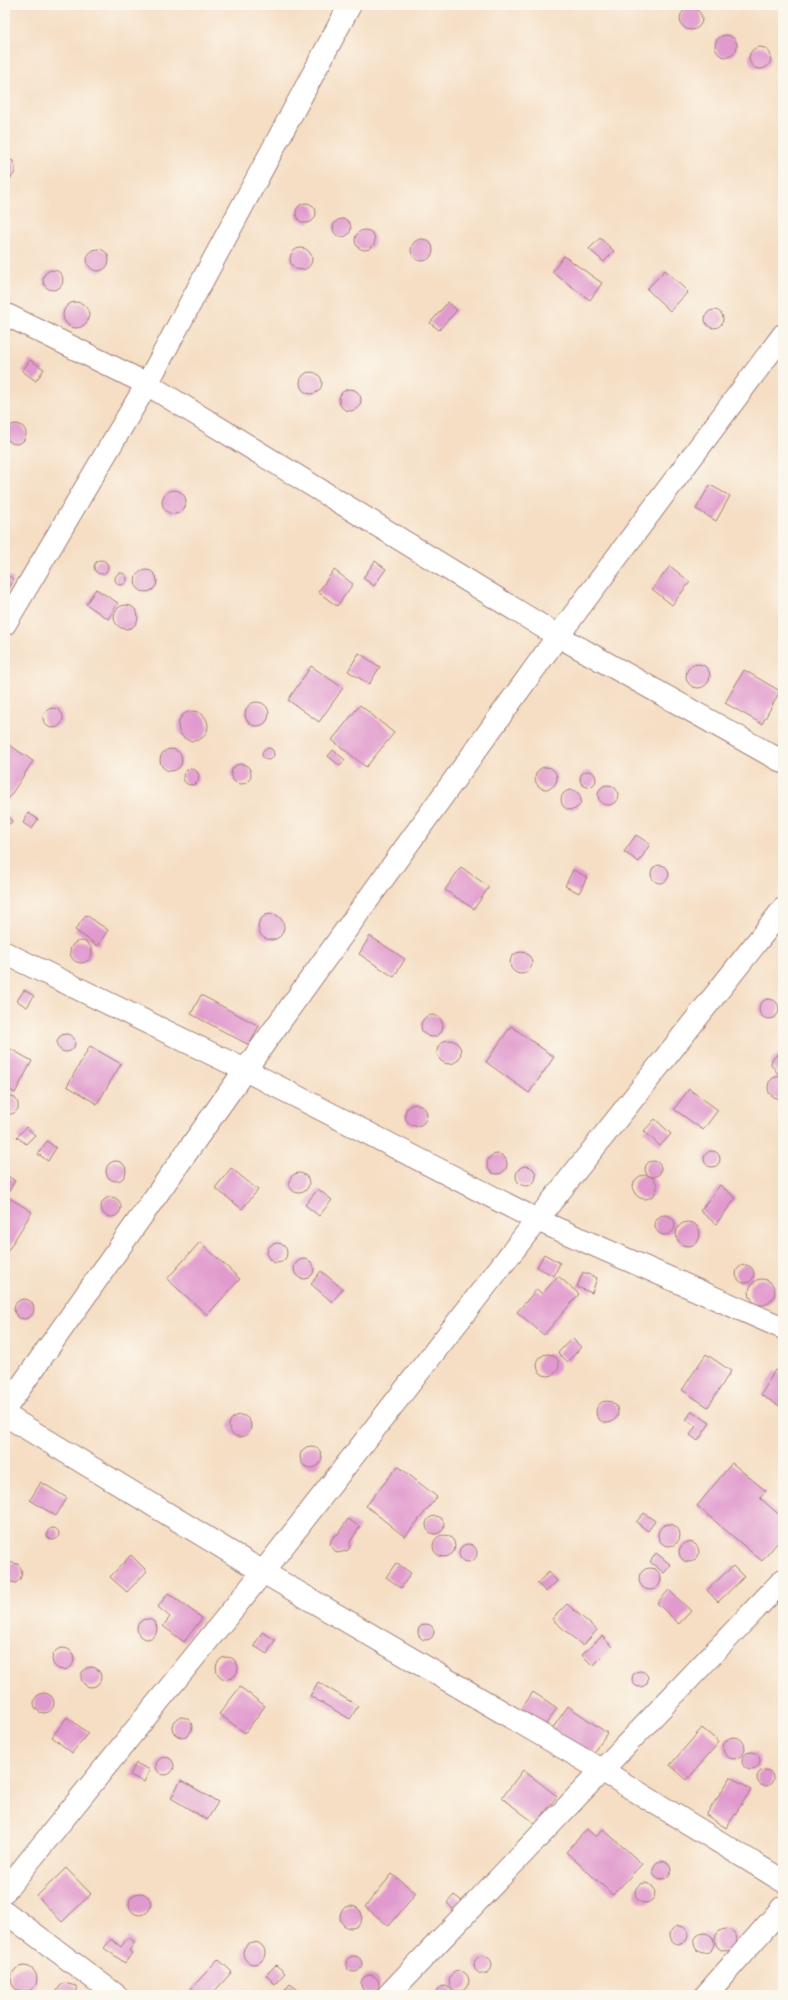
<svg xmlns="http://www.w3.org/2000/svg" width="788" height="2000" font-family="'Gentium Book Plus',serif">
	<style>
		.building { fill: #e19ace }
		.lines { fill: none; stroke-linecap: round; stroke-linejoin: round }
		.minor-casing { stroke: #a07e78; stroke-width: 24 }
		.minor { stroke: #fff; stroke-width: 22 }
	</style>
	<rect width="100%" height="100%" fill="#fbf7ec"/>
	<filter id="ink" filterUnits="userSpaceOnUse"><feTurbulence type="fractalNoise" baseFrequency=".025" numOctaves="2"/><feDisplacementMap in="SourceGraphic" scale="8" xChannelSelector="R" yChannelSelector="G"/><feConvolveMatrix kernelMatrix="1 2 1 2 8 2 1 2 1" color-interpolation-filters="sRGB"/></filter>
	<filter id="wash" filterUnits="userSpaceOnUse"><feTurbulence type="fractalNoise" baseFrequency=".012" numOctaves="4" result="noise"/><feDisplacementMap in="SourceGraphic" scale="16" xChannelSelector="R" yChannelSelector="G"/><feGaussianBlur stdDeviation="0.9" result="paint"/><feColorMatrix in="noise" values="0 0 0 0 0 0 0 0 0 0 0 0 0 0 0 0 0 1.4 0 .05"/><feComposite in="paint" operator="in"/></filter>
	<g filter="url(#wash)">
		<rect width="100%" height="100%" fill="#f5dec4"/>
		<g id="blocks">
			<g class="building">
				<circle cx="691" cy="19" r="11"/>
				<circle cx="726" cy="46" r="11"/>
				<circle cx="760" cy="58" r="11"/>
				<polygon points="5,158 13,161 15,167 15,172 11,178 5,180"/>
				<circle cx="306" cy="213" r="10"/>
				<circle cx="342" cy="228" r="9"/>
				<circle cx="365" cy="240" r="10"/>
				<polygon points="600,238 614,251 604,262 589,249"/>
				<circle cx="422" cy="250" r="11"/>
				<circle cx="301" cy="259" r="11"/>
				<circle cx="98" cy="260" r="11"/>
				<polygon points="564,256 602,283 590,300 552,272"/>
				<polygon points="665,270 688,292 670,311 647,289"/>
				<circle cx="53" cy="280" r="10"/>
				<polygon points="448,302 457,310 439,330 430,323"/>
				<circle cx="76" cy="315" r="13"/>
				<circle cx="714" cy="319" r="9"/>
				<polygon points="30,360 44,369 36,381 22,371"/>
				<circle cx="311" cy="383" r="11"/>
				<circle cx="350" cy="400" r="11"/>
				<circle cx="16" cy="434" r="10"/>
				<polygon points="710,485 730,496 716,521 696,509"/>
				<circle cx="174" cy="502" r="12"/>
				<circle cx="101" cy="567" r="7"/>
				<polygon points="375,561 386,569 374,586 363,578"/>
				<polygon points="670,566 690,582 672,605 652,589"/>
				<polygon points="334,570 353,584 337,606 318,592"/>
				<circle cx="146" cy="581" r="11"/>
				<circle cx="121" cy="579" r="6"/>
				<polygon points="5,574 14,579 5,595"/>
				<polygon points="96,589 118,603 108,619 86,604"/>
				<circle cx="126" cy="617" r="12"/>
				<polygon points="359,653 380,667 369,684 348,671"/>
				<circle cx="698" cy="676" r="12"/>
				<polygon points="311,666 343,688 319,722 288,700"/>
				<polygon points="744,670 780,691 762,724 725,703"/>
				<circle cx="257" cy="714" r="12"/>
				<polygon points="360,705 394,733 366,767 332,740"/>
				<circle cx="53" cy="718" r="10"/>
				<circle cx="193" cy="726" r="15"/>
				<polygon points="5,742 33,761 5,804"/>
				<circle cx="268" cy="754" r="6"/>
				<circle cx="171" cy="760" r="11"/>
				<polygon points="333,750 345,760 340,766 328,756"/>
				<circle cx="241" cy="774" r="10"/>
				<circle cx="546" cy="778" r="11"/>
				<circle cx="191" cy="777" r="8"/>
				<circle cx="588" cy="779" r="8"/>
				<circle cx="608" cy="795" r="10"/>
				<circle cx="571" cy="800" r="10"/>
				<polygon points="28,813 38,819 32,829 23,823"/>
				<polygon points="9,816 12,822 5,827 5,818"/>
				<polygon points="636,835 650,844 639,862 624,852"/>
				<circle cx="660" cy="874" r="9"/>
				<polygon points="461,867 489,887 474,909 445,890"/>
				<polygon points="573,870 587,877 579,893 565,886"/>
				<circle cx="271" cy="927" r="13"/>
				<polygon points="86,915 108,930 98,946 75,930"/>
				<polygon points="370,936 405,959 394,977 359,954"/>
				<circle cx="81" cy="952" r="11"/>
				<circle cx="521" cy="963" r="11"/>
				<polygon points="24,990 34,996 27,1007 17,1001"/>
				<polygon points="201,995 259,1026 249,1045 191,1014"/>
				<circle cx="769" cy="1009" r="10"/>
				<circle cx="432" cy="1026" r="11"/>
				<polygon points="511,1026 554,1057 529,1093 486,1062"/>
				<circle cx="66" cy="1043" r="9"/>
				<circle cx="449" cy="1052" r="12"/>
				<polygon points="90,1046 121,1064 97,1104 67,1086"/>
				<polygon points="9,1048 32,1061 15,1093 5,1087 5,1054"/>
				<polygon points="781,1052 783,1053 783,1075 778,1074 771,1064 772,1059"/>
				<polygon points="779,1076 783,1077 783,1098 780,1099 774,1097 769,1093 768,1088 769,1082 773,1078"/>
				<polygon points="689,1089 718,1110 703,1130 674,1109"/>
				<polygon points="10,1096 15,1098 18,1103 18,1109 14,1113 8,1115 5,1114 5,1097"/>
				<circle cx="416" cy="1115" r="11"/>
				<polygon points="655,1119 671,1134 660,1146 644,1131"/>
				<polygon points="26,1127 35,1135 26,1144 17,1137"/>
				<polygon points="47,1141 56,1148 48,1161 38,1154"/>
				<circle cx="712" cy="1159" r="8"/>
				<circle cx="497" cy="1164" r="10"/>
				<circle cx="116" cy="1171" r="10"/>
				<circle cx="653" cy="1169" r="8"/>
				<circle cx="526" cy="1176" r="10"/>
				<polygon points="231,1168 258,1190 242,1209 215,1188"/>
				<circle cx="299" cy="1183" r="10"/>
				<polygon points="5,1174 15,1181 9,1191 5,1189"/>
				<circle cx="645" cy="1187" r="12"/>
				<polygon points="720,1185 736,1198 716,1224 700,1211"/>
				<polygon points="318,1189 332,1200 319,1216 305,1205"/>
				<polygon points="5,1195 32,1212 5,1255"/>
				<circle cx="111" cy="1207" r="10"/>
				<circle cx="665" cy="1225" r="10"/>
				<circle cx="688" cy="1234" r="12"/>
				<polygon points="200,1242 240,1279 207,1315 167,1279"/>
				<circle cx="277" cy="1253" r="10"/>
				<polygon points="544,1254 560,1263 554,1276 537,1267"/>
				<circle cx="304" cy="1269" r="10"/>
				<circle cx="745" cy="1274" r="9"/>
				<polygon points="321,1271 343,1289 332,1302 311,1284"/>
				<polygon points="583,1272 597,1278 592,1293 577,1287"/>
				<polygon points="558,1276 579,1294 544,1335 517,1312 537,1289 542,1294"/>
				<circle cx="762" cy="1292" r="13"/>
				<circle cx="24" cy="1309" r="10"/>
				<polygon points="572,1338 581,1347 568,1362 558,1353"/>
				<polygon points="706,1354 731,1371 708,1407 682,1390"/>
				<circle cx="548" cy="1365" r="11"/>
				<polygon points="775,1370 783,1374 783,1408 761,1395"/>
				<circle cx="607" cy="1412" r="11"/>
				<polygon points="692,1411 710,1423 698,1441 690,1435 696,1426 686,1420"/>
				<circle cx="240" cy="1426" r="11"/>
				<circle cx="311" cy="1457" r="11"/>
				<polygon points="732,1463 766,1491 760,1498 783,1518 783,1536 762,1561 697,1506"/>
				<polygon points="398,1466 437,1497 405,1537 366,1506"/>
				<polygon points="41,1482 67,1498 56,1516 30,1500"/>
				<polygon points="644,1513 655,1521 648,1531 636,1522"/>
				<circle cx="435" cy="1525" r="9"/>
				<polygon points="348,1519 360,1527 350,1542 350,1547 347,1551 337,1553 330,1545 331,1540 334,1536 338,1534"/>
				<circle cx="669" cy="1535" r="11"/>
				<circle cx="53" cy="1534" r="6"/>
				<circle cx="444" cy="1546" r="11"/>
				<circle cx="689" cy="1552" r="10"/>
				<circle cx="468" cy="1553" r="9"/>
				<polygon points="656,1553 671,1565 664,1573 650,1562"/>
				<polygon points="131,1555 147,1571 127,1592 110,1577"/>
				<polygon points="7,1562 18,1564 21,1568 22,1574 20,1579 16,1583 5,1581 5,1564"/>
				<polygon points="396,1563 411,1573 401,1588 386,1577"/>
				<polygon points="733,1566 744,1577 718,1602 707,1590"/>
				<circle cx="650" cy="1579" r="11"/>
				<polygon points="549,1572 557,1581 546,1592 537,1583"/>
				<polygon points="669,1590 691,1611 679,1624 657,1603"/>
				<polygon points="168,1593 202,1618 184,1642 163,1626 170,1617 158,1607"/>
				<polygon points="567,1604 597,1630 583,1646 552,1619"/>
				<circle cx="147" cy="1629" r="10"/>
				<circle cx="426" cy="1632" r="8"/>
				<polygon points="262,1632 275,1640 267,1654 254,1646"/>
				<polygon points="602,1636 612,1647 593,1666 582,1655"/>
				<circle cx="63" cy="1659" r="11"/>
				<circle cx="227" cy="1668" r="11"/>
				<circle cx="91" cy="1677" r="10"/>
				<circle cx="640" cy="1679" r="8"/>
				<polygon points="318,1682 358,1706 350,1719 310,1696"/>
				<polygon points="240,1687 265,1706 245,1733 219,1714"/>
				<polygon points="533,1692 557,1708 544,1727 520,1711"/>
				<circle cx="44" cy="1703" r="10"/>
				<polygon points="568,1706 607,1733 591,1756 552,1729"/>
				<circle cx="182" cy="1727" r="10"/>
				<polygon points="67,1717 88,1733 72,1753 52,1737"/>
				<polygon points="702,1728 719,1742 687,1780 670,1765"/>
				<circle cx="734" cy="1748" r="11"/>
				<circle cx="751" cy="1761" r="9"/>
				<circle cx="165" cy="1766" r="9"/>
				<polygon points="136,1763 150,1770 144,1782 130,1775"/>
				<circle cx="765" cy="1778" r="8"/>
				<polygon points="523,1770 557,1796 536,1824 502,1798"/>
				<polygon points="731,1777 751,1790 726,1828 706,1815"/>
				<polygon points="181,1780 218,1802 207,1820 171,1798"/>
				<polygon points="587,1829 596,1837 603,1829 642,1864 613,1895 566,1852"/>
				<circle cx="662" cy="1870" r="9"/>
				<polygon points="66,1868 91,1894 62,1922 37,1896"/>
				<polygon points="392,1874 416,1893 389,1926 365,1907"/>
				<circle cx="645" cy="1893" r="10"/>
				<circle cx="140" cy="1904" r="11"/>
				<polygon points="454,1895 462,1901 454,1910 447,1903"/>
				<circle cx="351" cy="1917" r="11"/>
				<circle cx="679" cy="1935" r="9"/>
				<circle cx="726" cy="1940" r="11"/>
				<circle cx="704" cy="1943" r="10"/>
				<polygon points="128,1937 135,1942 129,1951 132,1953 125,1963 104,1948 111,1939 121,1947"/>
				<circle cx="254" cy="1953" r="11"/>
				<circle cx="483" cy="1965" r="9"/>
				<circle cx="354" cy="1964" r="8"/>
				<polygon points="218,1959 232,1972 211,1995 195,1995 190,1990"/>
				<polygon points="276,1965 285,1973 275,1984 266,1975"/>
				<circle cx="24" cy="1979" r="13"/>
				<circle cx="459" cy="1981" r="10"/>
				<circle cx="370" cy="1984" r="9"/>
				<polygon points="64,1983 76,1986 78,1995 57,1995 57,1991 60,1986"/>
				<polygon points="290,1984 302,1993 301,1995 281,1995"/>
				<polygon points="446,1986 451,1989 454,1995 436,1995 436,1991 440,1987"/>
			</g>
		</g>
	</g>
	<g filter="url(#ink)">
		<use href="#blocks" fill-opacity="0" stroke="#a07e78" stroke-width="1"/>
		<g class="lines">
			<defs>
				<g id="minor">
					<polyline points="5,314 147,384 558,636 783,762"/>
					<polyline points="5,624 147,384 350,5"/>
					<polyline points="5,953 245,1070 537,1220 783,1328"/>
					<polyline points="5,1409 245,1070 558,636 783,335"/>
					<polyline points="5,1415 263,1572 603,1771 783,1881"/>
					<polyline points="5,1891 263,1572 537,1220 783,909"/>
					<polyline points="5,1912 116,1995"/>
					<polyline points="388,1995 783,1580"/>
					<polyline points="706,1995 783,1907"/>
				</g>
			</defs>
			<use href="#minor" class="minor-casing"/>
			<use href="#minor" class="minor"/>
		</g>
	</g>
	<rect width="788" height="2000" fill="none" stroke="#fbf7ec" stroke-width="20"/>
</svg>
